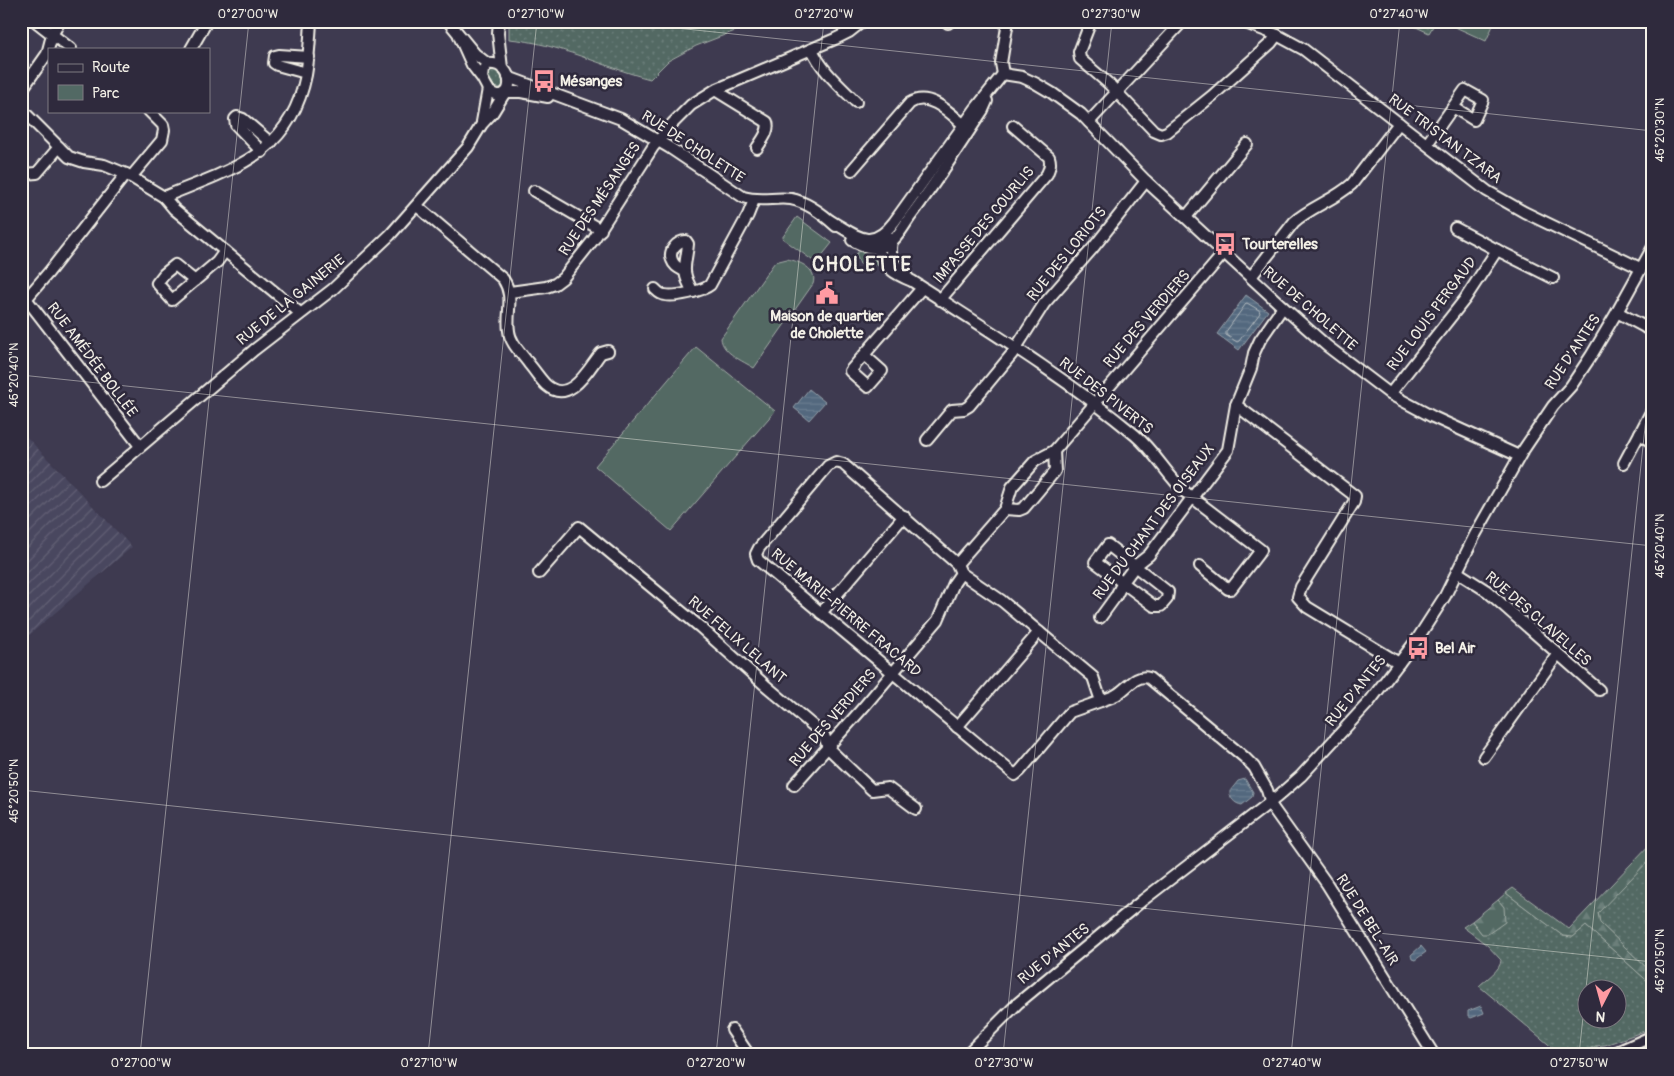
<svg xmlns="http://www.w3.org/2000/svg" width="1674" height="1076" font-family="Pangolin,sans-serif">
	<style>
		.industrial { fill: url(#industrial-furrows) }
		.grass { fill: url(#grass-dots); stroke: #a3ada6; fill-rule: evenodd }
		.forest { fill: url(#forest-firs); stroke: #a3ada6 }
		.green { fill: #526964; stroke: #a3ada6 }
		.water { fill: url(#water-rules); stroke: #939fa8 }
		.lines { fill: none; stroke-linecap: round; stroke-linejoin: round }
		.shore { stroke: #b3babe; stroke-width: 1 }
		.minor-casing { stroke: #f4f1e8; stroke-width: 14 }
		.minor { stroke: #2f2a3d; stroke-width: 10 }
		.ticks { fill: none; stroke: #f4f1e8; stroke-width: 1; stroke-opacity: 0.45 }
		.labels { text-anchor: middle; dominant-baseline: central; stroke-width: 5; stroke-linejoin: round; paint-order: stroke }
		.poi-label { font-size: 15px; font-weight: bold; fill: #f4f1e8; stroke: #2f2a3d; text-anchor: start }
		.street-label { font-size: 15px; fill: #f4f1e8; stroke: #2f2a3d }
		.district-label { font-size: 20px; font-weight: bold; letter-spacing: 1px; fill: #f4f1e8; stroke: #2f2a3d }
		.neatline { fill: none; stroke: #f4f1e8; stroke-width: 2 }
		.ticks-label { font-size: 12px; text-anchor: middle; fill: #f4f1e8 }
	</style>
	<defs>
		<pattern id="industrial-furrows" width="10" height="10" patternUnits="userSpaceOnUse" patternTransform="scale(1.25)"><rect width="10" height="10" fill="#48465e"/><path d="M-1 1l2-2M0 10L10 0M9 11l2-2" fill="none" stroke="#636175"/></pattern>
		<pattern id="grass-dots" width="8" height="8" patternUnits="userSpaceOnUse" patternTransform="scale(1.25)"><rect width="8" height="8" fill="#526964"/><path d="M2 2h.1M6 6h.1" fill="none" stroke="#6c7f7a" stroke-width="1.8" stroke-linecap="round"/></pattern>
		<pattern id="forest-firs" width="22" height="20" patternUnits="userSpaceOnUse" patternTransform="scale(1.25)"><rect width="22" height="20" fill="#526964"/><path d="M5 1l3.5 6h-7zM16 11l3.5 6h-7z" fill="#6c7f7a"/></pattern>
		<pattern id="water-rules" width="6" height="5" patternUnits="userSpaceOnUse" patternTransform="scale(1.25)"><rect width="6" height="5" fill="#52687e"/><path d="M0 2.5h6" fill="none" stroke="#6c7e90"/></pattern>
	</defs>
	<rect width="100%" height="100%" fill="#3e3a50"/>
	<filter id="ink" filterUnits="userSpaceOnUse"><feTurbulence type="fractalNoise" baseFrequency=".02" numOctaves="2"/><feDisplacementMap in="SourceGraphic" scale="10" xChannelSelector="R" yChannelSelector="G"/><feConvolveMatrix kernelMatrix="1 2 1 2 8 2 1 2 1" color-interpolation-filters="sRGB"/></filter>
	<g filter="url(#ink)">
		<polygon class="industrial" points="21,431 132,547 21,642"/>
		<g class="grass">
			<path d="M509 21H761L696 46 668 61 650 79C603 67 558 43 509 39Z"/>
			<polygon points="1403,21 1436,21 1429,33"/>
			<path d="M493 69C500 71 503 78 503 85L500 88C493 88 490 83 487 77L488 72Z"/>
			<polygon points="861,250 870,252 877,257 877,264 867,267 860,264 856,254"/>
			<polygon points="1653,856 1653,974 1600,923 1598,912"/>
			<path d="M1506 893 1563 936 1573 937 1586 926 1653 986V1028L1605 1045 1596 1046 1575 1055H1558L1554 1049 1479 986C1486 979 1501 970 1501 960L1487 945 1463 927 1472 921 1482 934 1504 907 1498 900ZM1586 988H1616V1018H1586Z"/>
		</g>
		<g class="forest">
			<polygon points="1653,841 1653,856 1598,913 1600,923 1653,974 1653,986 1586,926 1573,937 1563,936 1506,893 1513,888 1569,929"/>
			<polygon points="1498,900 1504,907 1505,922 1488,934 1482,934 1472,921"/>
			<polygon points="1653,1041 1653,1055 1620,1055"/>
			<polygon points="1596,1046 1603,1051 1604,1055 1575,1055"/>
		</g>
		<g class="green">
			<polygon points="1442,21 1495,21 1486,41"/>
			<polygon points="797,217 832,243 816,263 782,238"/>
			<path d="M787 259C799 261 818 269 813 284L754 368C743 361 722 353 721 338L772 266 775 262Z"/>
			<polygon points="696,347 775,411 671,531 595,466"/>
		</g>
		<g class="water">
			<polygon points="1246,295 1268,311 1239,350 1217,334"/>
			<polygon points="809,389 825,402 809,420 794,408"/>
			<path d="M1245 779 1253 792 1252 797 1242 805C1235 804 1229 798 1230 791L1238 781Z"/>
			<polygon points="1421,946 1426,952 1415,960 1412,959 1411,955"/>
			<polygon points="1481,1006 1484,1013 1471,1018 1468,1016 1468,1011"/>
		</g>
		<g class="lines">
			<polygon class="shore" points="1247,303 1259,310 1260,313 1239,341 1237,342 1226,335 1226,332"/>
			<defs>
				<g id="minor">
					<polyline points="35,21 71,49"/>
					<polyline points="448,21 475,54 488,64"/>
					<polyline points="499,21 498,33 502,68"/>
					<polyline points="1091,21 1079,52 1080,59 1109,84 1154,131 1161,134 1167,132 1212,96 1271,43 1277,35"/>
					<polyline points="1240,21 1277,35 1303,49 1487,191 1524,212 1640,268"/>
					<polyline points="948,23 950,21"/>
					<path d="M459 36 472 65 482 78 489 91C515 109 517 61 488 64L483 70 482 78"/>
					<polyline points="191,49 207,21"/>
					<path d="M812 49C821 70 840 86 856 102"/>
					<polyline points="306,73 277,65 274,63 275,56 279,55 309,57"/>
					<polyline points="1003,74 1001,63 1008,21"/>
					<path d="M508 77 621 119 670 148 743 197C760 202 775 197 791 199 807 202 824 215 836 226"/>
					<path d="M715 90 767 122C770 131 762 140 757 148"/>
					<polyline points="21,91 47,54 52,35 60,21"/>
					<polyline points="507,92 521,92 548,97"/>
					<polyline points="21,109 69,157 84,162 104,165 126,174 164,197 174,209 300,313"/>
					<polyline points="482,122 488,89"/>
					<polyline points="1089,122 1183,21"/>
					<polyline points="1427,144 1465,90 1483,100 1474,120 1453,107"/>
					<polyline points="262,152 236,125 235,119 237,117 243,119 271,143"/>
					<path d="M852 170 910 103C929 91 950 113 964 125"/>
					<polyline points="23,174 37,173 59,147"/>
					<polyline points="131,177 162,140 164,130 163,125 149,111"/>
					<polyline points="534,191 601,230"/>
					<path d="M164 197C231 169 290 156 306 75 309 57 310 39 311 21"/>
					<path d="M417 206 503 279C515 297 506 312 509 331 510 343 522 354 529 364 535 371 540 379 546 385 570 406 589 368 601 353L608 351"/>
					<polyline points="1186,217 1247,144"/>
					<path d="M831 221C857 236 871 252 894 222L976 108 1003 74 1022 77 1035 83 1052 93 1081 114 1146 181 1283 307 1327 346 1390 394 1433 417 1519 456"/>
					<polyline points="1455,228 1497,250"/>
					<path d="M888 237 880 243 878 248C883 267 894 274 912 281 988 330 1065 377 1135 435 1155 452 1166 474 1185 492L1261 550 1231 589H1228L1200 566"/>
					<path d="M852 240C863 246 873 251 885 246 896 241 903 227 910 217 936 183 959 146 983 110L987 101"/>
					<path d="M892 241C888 260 895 265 908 278"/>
					<path d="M684 271C679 268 674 266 672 260 668 251 677 241 686 241L688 244C686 267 680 269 693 292"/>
					<path d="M1251 277 1294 222C1311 207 1334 200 1352 184L1399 123"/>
					<polyline points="195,281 175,265 164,274 157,283 172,300 217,262 225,251"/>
					<path d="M655 289C658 292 661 295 665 295 675 297 703 291 710 285L748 215 754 200"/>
					<polyline points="21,292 140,446"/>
					<polyline points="510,292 546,287 555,284 563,278 594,239 653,147 673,123 691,105 715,90 835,39 849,32 863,21"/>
					<polyline points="26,299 49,272 126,174"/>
					<path d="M940 300 1047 174C1050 167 1051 163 1049 157L1013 126"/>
					<polyline points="1617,312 1643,326 1653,333"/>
					<polyline points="864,355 882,371 868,387 850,371 922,288"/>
					<polyline points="1390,394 1465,299 1497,250 1553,278"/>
					<polyline points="1236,405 1355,496 1354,502 1301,587 1298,597 1307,607 1399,663"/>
					<polyline points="1653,408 1640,433 1653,444"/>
					<polyline points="927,440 952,410 964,409 969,406 1012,354 1044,304 1093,248 1146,181"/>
					<polyline points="1624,463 1640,433"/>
					<polyline points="100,481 254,350 333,289 390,235 468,147 482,124 493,112 504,94"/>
					<polyline points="1005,509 1019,510 1024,508 1055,471 1054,451"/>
					<polygon points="1108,545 1168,592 1167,599 1161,606 1154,606 1095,562"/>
					<polyline points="957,564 1005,509 1012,487 1035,461 1054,451 1224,253"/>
					<polyline points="1457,572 1487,591 1599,690"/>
					<polyline points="539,573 579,527 700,627 765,685 824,735 828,748 872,790 888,788 916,809"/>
					<polyline points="821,613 904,516"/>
					<polyline points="1100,618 1116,596 1123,582 1135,566 1149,555 1228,450 1236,405 1251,368 1254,353 1260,340 1283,307"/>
					<path d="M1101 701 1070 712 1020 771 1015 775 758 560 756 554 759 548 828 466 836 462 843 464 957 564 961 573 1002 601 1093 677 1101 701C1105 699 1111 698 1116 695 1127 689 1135 674 1149 678L1244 757 1254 767 1267 790 1272 807 1327 884 1434 1055"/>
					<polyline points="957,727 1039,632"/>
					<polyline points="1484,757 1557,655"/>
					<polyline points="794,785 861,710 938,620 954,583 961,573"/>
					<polyline points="732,1030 749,1055"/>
					<polyline points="966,1055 1018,1003 1143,900 1277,797 1301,776 1370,701 1418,638 1445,596 1475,535 1522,452 1553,406 1571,386 1591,356 1617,312 1653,247"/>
					<polyline points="1610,1055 1653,1036"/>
				</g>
			</defs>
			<use href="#minor" class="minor-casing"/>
			<use href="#minor" class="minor"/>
		</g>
	</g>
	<path class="ticks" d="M610 21 1653 131M21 375 1653 546M21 790 1653 962M140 1055 249 21M428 1055 537 21M716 1055 824 21M1003 1055 1112 21M1291 1055 1400 21M1579 1055 1653 351"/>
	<defs>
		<symbol id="bus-bare" viewBox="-9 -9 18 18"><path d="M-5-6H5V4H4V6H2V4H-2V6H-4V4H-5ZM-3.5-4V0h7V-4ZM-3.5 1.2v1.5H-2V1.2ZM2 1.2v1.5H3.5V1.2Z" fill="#ff9aa2" stroke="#2f2a3d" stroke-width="2.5" paint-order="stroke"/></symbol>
		<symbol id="civic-bare" viewBox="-9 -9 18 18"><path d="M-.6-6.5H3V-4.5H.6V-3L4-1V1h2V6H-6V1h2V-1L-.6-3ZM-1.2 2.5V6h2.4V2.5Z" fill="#ff9aa2" stroke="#2f2a3d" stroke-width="2.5" paint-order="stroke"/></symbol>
	</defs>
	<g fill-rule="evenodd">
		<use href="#bus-bare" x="528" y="65" width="32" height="32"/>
		<use href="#bus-bare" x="1209" y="228" width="32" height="32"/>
		<use href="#civic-bare" x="811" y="277" width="32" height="32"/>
		<use href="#bus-bare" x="1402" y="632" width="32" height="32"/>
	</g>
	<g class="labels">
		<g class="poi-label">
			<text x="560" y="81">Mésanges</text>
			<text x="1242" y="244">Tourterelles</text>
			<text x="827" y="316" text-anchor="middle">Maison de quartier<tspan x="827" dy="17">de Cholette</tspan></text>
			<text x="1435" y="648">Bel Air</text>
		</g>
		<g class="street-label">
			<text transform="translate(1445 139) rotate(37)">RUE TRISTAN TZARA</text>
			<text transform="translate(693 147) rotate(33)">RUE DE CHOLETTE</text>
			<text transform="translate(600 199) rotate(-56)">RUE DES MÉSANGES</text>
			<text transform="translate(984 225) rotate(-50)">IMPASSE DES COURLIS</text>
			<text transform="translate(1067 254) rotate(-51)">RUE DES LORIOTS</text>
			<text transform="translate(291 300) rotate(-39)">RUE DE LA GAINERIE</text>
			<text transform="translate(1310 309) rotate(41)">RUE DE CHOLETTE</text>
			<text transform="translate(1432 314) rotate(-53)">RUE LOUIS PERGAUD</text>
			<text transform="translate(1147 319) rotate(-49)">RUE DES VERDIERS</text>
			<text transform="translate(1573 352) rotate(-56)">RUE D'ANTES</text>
			<text transform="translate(92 360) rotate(53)">RUE AMÉDÉE BOLLÉE</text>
			<text transform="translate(1106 396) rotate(38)">RUE DES PIVERTS</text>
			<text transform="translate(1154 522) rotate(-53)">RUE DU CHANT DES OISEAUX</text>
			<text transform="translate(846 613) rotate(40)">RUE MARIE-PIERRE FRACARD</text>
			<text transform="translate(1538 619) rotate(41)">RUE DES CLAVELLES</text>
			<text transform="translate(737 640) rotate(41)">RUE FELIX LELANT</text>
			<text transform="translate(1356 691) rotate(-51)">RUE D'ANTES</text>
			<text transform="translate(833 718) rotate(-49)">RUE DES VERDIERS</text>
			<text transform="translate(1367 920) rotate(58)">RUE DE BEL-AIR</text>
			<text transform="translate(1054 954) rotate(-39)">RUE D'ANTES</text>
		</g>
		<g class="district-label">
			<text x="862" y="264">CHOLETTE</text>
		</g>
	</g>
	<rect width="1674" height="1076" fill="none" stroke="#2f2a3d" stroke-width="55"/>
	<rect x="48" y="48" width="162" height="65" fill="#2f2a3d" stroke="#7e7a81"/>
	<rect x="58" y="64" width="25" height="8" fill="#2f2a3d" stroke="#7e7a81"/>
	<text x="92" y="72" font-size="15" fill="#f4f1e8">Route</text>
	<rect x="58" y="85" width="25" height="15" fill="#526964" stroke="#7e7a81"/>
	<text x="92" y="98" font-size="15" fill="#f4f1e8">Parc</text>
	<g transform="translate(1602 1004) rotate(186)"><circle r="24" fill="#2f2a3d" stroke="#7e7a81"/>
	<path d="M0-4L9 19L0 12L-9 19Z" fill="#ff9aa2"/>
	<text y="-8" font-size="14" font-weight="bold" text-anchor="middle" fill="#f4f1e8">N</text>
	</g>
	<rect x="28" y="28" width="1618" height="1020" class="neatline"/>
	<g class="ticks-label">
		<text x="248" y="18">0°27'00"W</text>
		<text x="536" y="18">0°27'10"W</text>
		<text x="824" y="18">0°27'20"W</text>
		<text x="1111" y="18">0°27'30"W</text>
		<text x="1399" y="18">0°27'40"W</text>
		<text transform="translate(1660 130) rotate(-90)" y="4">46°20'30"N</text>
		<text transform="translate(14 375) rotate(-90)" y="4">46°20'40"N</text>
		<text transform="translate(1660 546) rotate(-90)" y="4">46°20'40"N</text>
		<text transform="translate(14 791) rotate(-90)" y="4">46°20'50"N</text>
		<text transform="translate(1660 961) rotate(-90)" y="4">46°20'50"N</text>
		<text x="141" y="1067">0°27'00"W</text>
		<text x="429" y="1067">0°27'10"W</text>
		<text x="716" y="1067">0°27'20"W</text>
		<text x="1004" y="1067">0°27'30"W</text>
		<text x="1292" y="1067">0°27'40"W</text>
		<text x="1579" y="1067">0°27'50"W</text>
	</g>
</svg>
